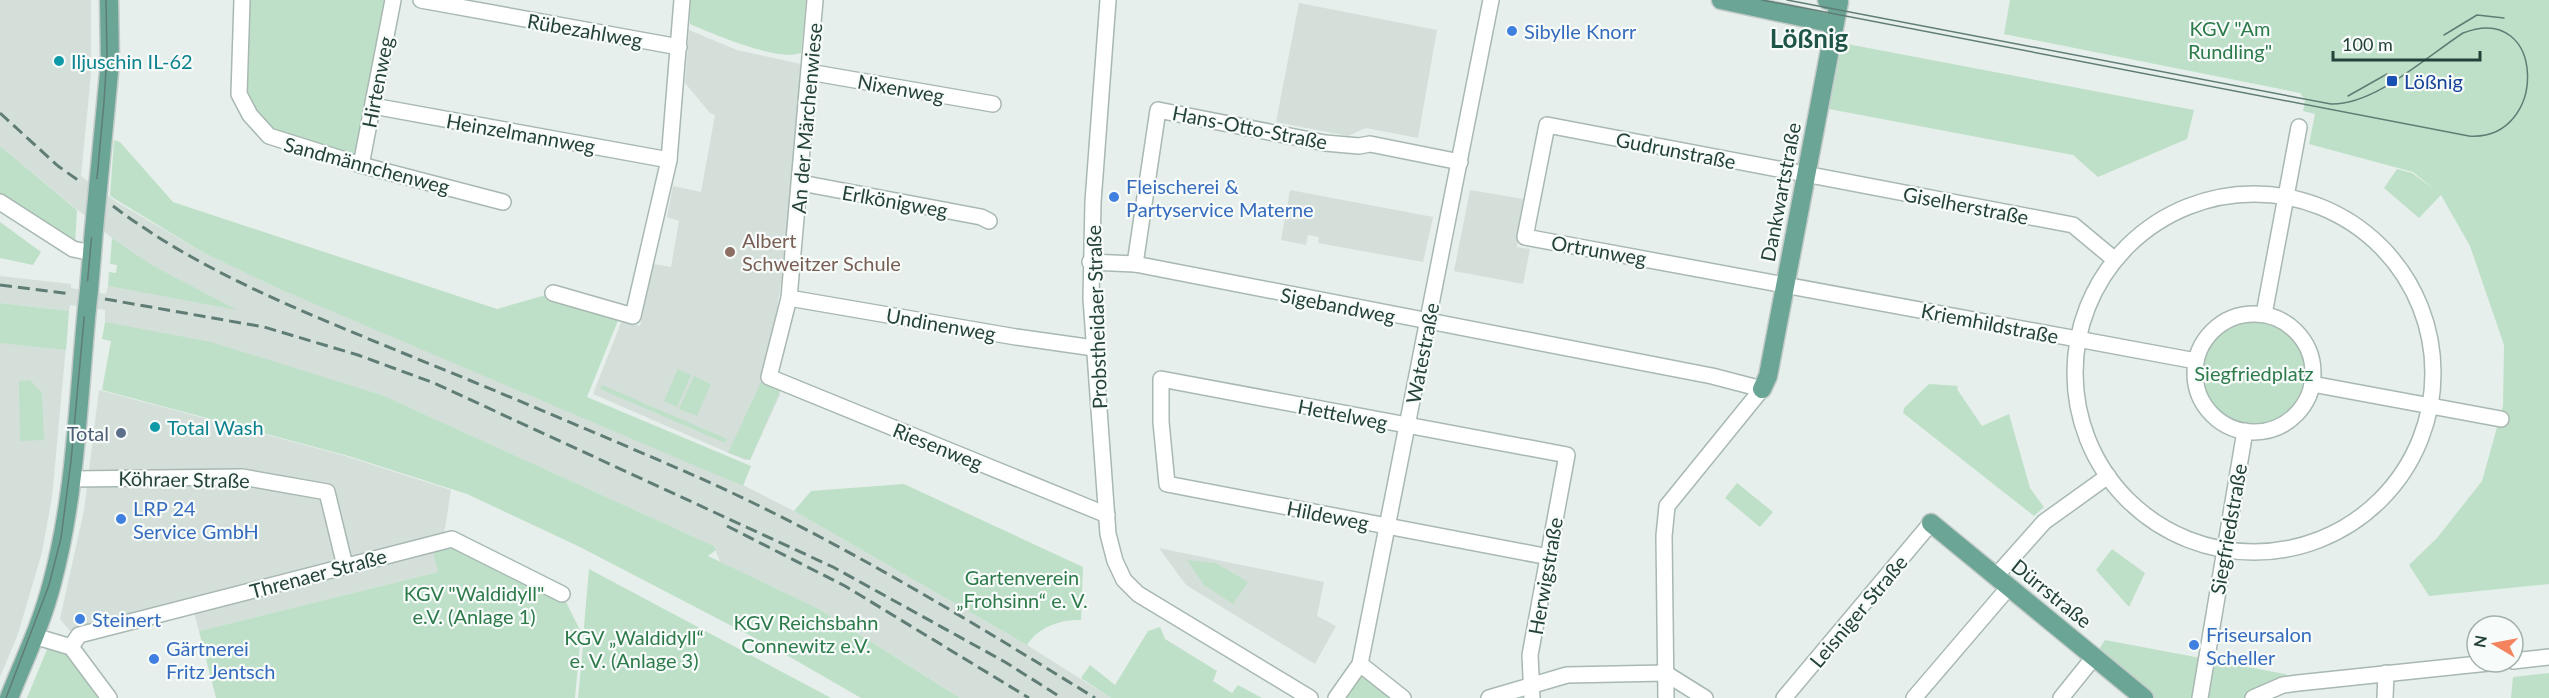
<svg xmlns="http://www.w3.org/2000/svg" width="2549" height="698" font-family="Lato,sans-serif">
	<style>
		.built { fill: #d4dfda }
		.green { fill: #bfe0c8 }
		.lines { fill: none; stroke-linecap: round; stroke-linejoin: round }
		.minor-casing { stroke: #a8b8b2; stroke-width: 18 }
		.major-casing { stroke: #c2cac8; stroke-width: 21 }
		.minor { stroke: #fff; stroke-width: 15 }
		.major { stroke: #6aa596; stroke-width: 18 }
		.tram { stroke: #5f7d75; stroke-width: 1.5 }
		.rail { stroke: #5f7d75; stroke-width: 3; stroke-dasharray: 12 6; stroke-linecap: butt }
		.major-bridge-casing { stroke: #c2cac8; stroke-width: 21; stroke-linecap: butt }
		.major-bridge { stroke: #6aa596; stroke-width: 18 }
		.shop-dot { fill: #3f7fe0; stroke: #f7fbf9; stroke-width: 2 }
		.culture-dot { fill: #0f9aa8; stroke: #f7fbf9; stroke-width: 2 }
		.transit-dot { fill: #1a4fb4; stroke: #f7fbf9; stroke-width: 2 }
		.education-dot { fill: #8d6e63; stroke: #f7fbf9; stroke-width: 2 }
		.service-dot { fill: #5c6f8a; stroke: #f7fbf9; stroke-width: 2 }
		.labels { text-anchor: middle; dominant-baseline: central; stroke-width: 4.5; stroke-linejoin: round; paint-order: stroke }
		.park-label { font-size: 20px; fill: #2d7a4b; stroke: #f7fbf9 }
		.street-label { font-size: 20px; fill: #24423a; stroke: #f7fbf9 }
		.shop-label { font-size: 20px; fill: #366cbe; stroke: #f7fbf9; text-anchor: start }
		.culture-label { font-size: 20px; fill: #0d838f; stroke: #f7fbf9; text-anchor: start }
		.transit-label { font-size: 20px; fill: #164399; stroke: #f7fbf9; text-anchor: start }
		.education-label { font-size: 20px; fill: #785e54; stroke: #f7fbf9; text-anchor: start }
		.service-label { font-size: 20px; fill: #4e5e75; stroke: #f7fbf9; text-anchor: end }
		.district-label { font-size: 26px; font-weight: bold; fill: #1f5548; stroke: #f7fbf9 }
	</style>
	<rect width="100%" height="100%" fill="#e6efeb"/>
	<g class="built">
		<polygon points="0,0 91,0 91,74 81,176 115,201 204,253 277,288 723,475 794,511 1027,645 1111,698 960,698 819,609 720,562 714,546 382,395 285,366 105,322 105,310 70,305 69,311 0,303 0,276 71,284 71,288 106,294 108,286 234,309 152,265 112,238 0,146"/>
		<polygon points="1299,3 1437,30 1418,138 1366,128 1348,136 1276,122"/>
		<polygon points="689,30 737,50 801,64 800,105 788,241 773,332 762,379 780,386 780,395 750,460 745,460 593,394 622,320 640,326 653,264 671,267 679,221 667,217 673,186 701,192 715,115 710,113 685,83"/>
		<polygon points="1290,190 1433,217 1423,262 1318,243 1319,237 1308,235 1306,245 1281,240"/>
		<polygon points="1470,190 1523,199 1517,247 1530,249 1523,284 1454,271"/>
		<polygon points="0,317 68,325 52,497 42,552 18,634 0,677"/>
		<polygon points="99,390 342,455 451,490 438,572 199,631 191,601 70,631 60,619 84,510"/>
		<polygon points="1159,548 1324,582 1317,616 1336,626 1315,664 1186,585"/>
	</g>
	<g class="green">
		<polygon points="242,0 393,0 361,165 276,140 238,84"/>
		<path d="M689 0H806L801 53C778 62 713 34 690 24Z"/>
		<polygon points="2010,0 2549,0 2549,584 2429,596 2409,565 2437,538 2482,481 2503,406 2504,345 2470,246 2441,195 2419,218 2384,188 2397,169 2412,173 2435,190 2413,172 2309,144 2315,114 2303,111 2305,100 2300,93 2004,34"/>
		<polygon points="1842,43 2194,110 2187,139 2098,177 2073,155 1829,109"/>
		<polygon points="114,140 120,142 173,202 497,309 553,293 621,313 587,397 751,466 743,486 277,288 204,253 110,196"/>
		<polygon points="0,146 77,210 75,246 0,197"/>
		<polygon points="0,222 41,252 33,265 0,258"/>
		<polygon points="112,238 152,265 237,310 108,286 109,272 116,273 117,265 110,264"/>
		<polygon points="0,303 69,311 66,350 0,343"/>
		<circle cx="2254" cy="373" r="55"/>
		<polygon points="105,322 211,342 382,395 714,546 716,550 708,556 819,609 960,698 861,698 776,649 580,547 467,494 345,455 102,390 111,341 102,339"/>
		<polygon points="678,369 691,375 677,407 664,401"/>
		<polygon points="694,376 711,384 697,416 679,409"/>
		<polygon points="30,380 42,393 44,440 20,441 19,381"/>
		<polygon points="762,380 781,389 750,460 728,453"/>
		<polygon points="1929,384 1958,386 1957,389 1982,426 2009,414 2030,488 2044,507 2034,516 1903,413 1904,408"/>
		<polygon points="602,385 727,439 725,443 600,389"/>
		<polygon points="1737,483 1773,512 1760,527 1725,498"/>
		<path d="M904 484 1083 567 1081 620C1061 619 1038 627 1027 645L794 511 811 491Z"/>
		<polygon points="452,539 562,594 581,632 575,698 216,698 199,631 438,572 431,544"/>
		<polygon points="2112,549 2145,573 2129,607 2096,570"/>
		<polygon points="1187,560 1216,563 1248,582 1233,604 1204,585"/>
		<polygon points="589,569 831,698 578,698 583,646 586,645 583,638"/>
		<polygon points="1160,627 1165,639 1217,671 1213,681 1232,693 1238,685 1262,698 1111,698 1081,678 1090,665 1115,685 1148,631"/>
		<polygon points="2105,640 2285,674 2298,683 2253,698 2144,698 2094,657"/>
		<polygon points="48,647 72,657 104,698 27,698"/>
		<polygon points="1360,664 1403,698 1336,698"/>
		<polygon points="2549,673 2549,698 2511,698 2513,677"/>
	</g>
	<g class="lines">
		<defs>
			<g id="minor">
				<polyline points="242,0 239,94 250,115 269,136 361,165 503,202"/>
				<polyline points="421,0 679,47"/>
				<polyline points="815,0 789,298 769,377 1107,515"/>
				<polyline points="1108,0 1093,202 1091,298 1108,534 1115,561 1124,580 1138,594 1310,698"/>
				<polyline points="809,72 993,104"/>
				<polyline points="373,106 669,160"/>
				<polyline points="361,165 393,0"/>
				<polyline points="801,183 981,217 989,221"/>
				<circle cx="2254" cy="373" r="179"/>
				<polyline points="0,202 73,249 92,253"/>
				<polyline points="2115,260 2073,225 1547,125 1525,237 2196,361"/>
				<polyline points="1090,262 1135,264 1712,376 1762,389 1667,506 1664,536 1666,698"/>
				<polyline points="1135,264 1158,110 1325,143 1359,146 1370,144 1460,162"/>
				<polyline points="553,293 633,316 669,160 682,0"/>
				<polyline points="789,298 1016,337 1094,348"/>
				<circle cx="2254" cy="373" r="59"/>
				<polyline points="2264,314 2299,127"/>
				<polyline points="2312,384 2501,419"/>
				<polyline points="72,479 242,477 327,492 345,566"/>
				<polyline points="1996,576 2044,522 2108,476"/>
				<polyline points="34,636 71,647 109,698"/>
				<polyline points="71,647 79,635 452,539 562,594"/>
				<polyline points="2513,661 2549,657"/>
				<polyline points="1360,664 1403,698"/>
				<polyline points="1336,698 1360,664 1491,0"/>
				<polyline points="1489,698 1567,675 1665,673 1705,698"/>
				<polyline points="1532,698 1530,655 1567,455 1161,379 1161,422 1167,484 1549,557"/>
				<polyline points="1784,698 1931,523"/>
				<polyline points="1914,698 2009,587"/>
				<polyline points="2061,698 2094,657"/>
				<polyline points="2200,698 2245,431"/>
				<polyline points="2253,698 2283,685 2298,683 2498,662"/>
				<polyline points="2385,698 2386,673"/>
			</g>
			<g id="major">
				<polyline points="1721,0 1834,24"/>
				<polyline points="98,188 110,62 109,0"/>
				<polyline points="89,290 94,229"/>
				<polyline points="1762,389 1768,376 1839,2 1827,0"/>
				<polyline points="1931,523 2144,698"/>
				<path d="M9 698C24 660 42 623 52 583 76 494 78 400 87 308"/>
			</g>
		</defs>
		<use href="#minor" class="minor-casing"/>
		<use href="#major" class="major-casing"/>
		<use href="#minor" class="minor"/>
		<use href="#major" class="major"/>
		<g class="tram">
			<path d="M1762 0 2469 136C2549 142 2547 0 2463 33 2426 57 2375 105 2331 104L1787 0"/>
			<polyline points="2444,35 2477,15 2504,18"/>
			<polyline points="2348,96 2387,74"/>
			<polyline points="6,698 49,585 61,538 71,461 104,102 107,54 106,0"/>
		</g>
		<g class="rail">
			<polyline points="0,113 58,166 82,183"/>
			<path d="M113 206C199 271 299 310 398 351 487 387 575 424 663 462 815 526 956 612 1095 698"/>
			<polyline points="0,285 71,294"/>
			<polyline points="105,299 264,327 358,355 434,383 833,567 1005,662 1062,698"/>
			<polyline points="727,526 845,586 1029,698"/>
		</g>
		<defs>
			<g id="major-bridge">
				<polyline points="94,229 98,188"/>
				<polyline points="87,308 89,290"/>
			</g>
		</defs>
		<use href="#major-bridge" class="major-bridge-casing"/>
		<use href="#major-bridge" class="major-bridge"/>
	</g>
	<g class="shop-dot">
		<circle cx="1512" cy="31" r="6"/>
		<circle cx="1114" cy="197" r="6"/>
		<circle cx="121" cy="519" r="6"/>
		<circle cx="80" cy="619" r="6"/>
		<circle cx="2194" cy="645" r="6"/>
		<circle cx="154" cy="659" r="6"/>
	</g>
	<g class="culture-dot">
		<circle cx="59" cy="61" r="6"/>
		<circle cx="155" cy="427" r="6"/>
	</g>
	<rect class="transit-dot" x="2386" y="75" width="12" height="12" rx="3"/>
	<circle class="education-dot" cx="730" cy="252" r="6"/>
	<circle class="service-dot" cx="121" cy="433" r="6"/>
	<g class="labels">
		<g class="park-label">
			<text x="2230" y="28">KGV "Am<tspan x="2230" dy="23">Rundling"</tspan></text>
			<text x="2254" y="373">Siegfriedplatz</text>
			<text x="1022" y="577">Gartenverein<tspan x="1022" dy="23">„Frohsinn“ e. V.</tspan></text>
			<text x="474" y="593">KGV "Waldidyll"<tspan x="474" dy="23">e.V. (Anlage 1)</tspan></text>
			<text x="806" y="622">KGV Reichsbahn<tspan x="806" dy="23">Connewitz e.V.</tspan></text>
			<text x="634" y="637">KGV „Waldidyll“<tspan x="634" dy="23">e. V. (Anlage 3)</tspan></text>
		</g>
		<g class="street-label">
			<text transform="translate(585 30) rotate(10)">Rübezahlweg</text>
			<text transform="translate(377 82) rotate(-79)">Hirtenweg</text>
			<text transform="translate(901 88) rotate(10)">Nixenweg</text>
			<text transform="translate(806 118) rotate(-85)">An der Märchenwiese</text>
			<text transform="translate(1250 127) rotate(11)">Hans-Otto-Straße</text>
			<text transform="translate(521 133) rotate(10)">Heinzelmannweg</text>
			<text transform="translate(1676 150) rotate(11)">Gudrunstraße</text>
			<text transform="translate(367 165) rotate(15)">Sandmännchenweg</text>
			<text transform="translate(1780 192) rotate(-79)">Dankwartstraße</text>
			<text transform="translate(895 201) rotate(10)">Erlkönigweg</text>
			<text transform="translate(1966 205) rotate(11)">Giselherstraße</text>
			<text transform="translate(1599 250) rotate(10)">Ortrunweg</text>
			<text transform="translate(1338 305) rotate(11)">Sigebandweg</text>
			<text transform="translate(1096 317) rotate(-92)">Probstheidaer Straße</text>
			<text transform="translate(1990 323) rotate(11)">Kriemhildstraße</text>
			<text transform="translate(941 324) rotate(10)">Undinenweg</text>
			<text transform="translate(1422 353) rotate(-79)">Watestraße</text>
			<text transform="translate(1343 414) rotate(11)">Hettelweg</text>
			<text transform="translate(938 446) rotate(22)">Riesenweg</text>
			<text transform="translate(184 479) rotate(1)">Köhraer Straße</text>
			<text transform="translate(1328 515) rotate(11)">Hildeweg</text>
			<text transform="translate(2228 529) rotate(-80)">Siegfriedstraße</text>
			<text transform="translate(318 573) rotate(-15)">Threnaer Straße</text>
			<text transform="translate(1545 576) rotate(-80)">Herwigstraße</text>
			<text transform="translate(2052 593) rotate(39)">Dürrstraße</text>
			<text transform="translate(1858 611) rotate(-50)">Leisniger Straße</text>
		</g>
		<g class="shop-label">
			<text x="1524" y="31">Sibylle Knorr</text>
			<text x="1126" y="186">Fleischerei &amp;<tspan x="1126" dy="23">Partyservice Materne</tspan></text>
			<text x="133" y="508">LRP 24<tspan x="133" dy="23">Service GmbH</tspan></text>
			<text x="92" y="619">Steinert</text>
			<text x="2206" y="634">Friseursalon<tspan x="2206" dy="23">Scheller</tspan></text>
			<text x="166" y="648">Gärtnerei<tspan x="166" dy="23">Fritz Jentsch</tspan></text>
		</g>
		<g class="culture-label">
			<text x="71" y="61">Iljuschin IL-62</text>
			<text x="167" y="427">Total Wash</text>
		</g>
		<g class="transit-label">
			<text x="2404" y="81">Lößnig</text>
		</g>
		<g class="education-label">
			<text x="742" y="240">Albert<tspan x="742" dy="23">Schweitzer Schule</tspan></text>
		</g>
		<g class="service-label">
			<text x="109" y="433">Total</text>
		</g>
		<g class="district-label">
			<text x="1809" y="38">Lößnig</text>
		</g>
	</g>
	<g transform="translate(2495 644) rotate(280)"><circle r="28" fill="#f7fbf9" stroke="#a3b1ad" stroke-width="1.5"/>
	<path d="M0-4.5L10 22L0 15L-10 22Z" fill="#f4845f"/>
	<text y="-9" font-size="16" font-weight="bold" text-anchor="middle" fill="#24423a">N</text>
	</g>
	<path d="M2333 51v9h147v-9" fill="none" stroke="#24423a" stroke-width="3"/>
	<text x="2342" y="51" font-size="18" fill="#24423a" stroke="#f7fbf9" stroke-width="4.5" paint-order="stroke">100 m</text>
</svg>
